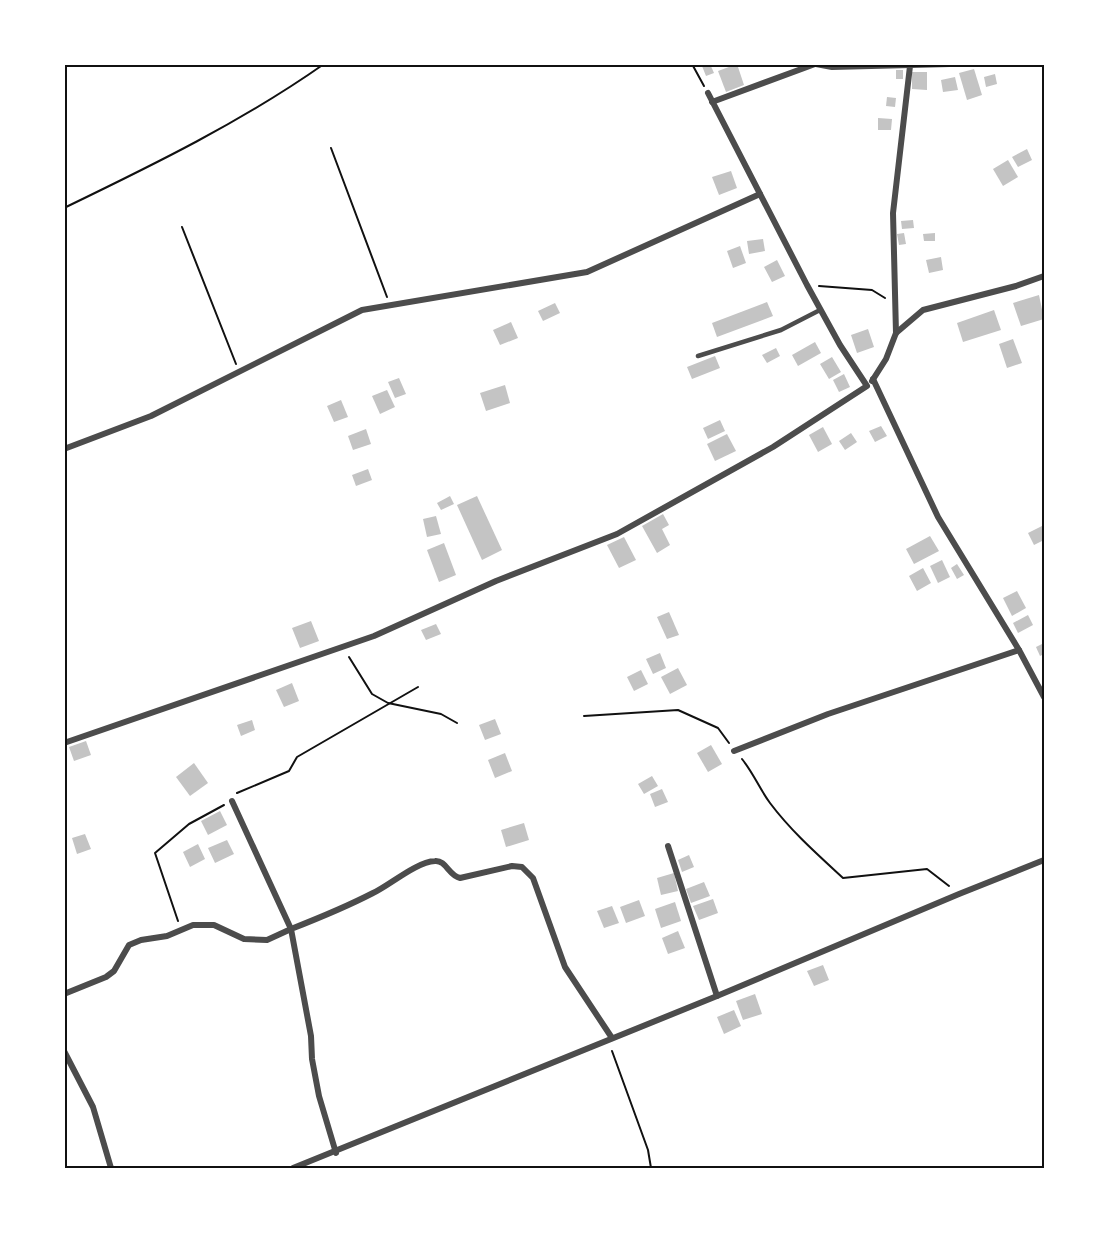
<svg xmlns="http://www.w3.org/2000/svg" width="1109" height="1233" font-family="Poppins,sans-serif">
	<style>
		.building { fill: #c4c4c4 }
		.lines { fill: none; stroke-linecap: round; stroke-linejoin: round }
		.path { stroke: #111; stroke-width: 2 }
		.service { stroke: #4c4c4c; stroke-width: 4.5 }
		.minor { stroke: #4c4c4c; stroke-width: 6 }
		.neatline { fill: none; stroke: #111; stroke-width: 2 }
	</style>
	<rect width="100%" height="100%" fill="#fff"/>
	<g class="building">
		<polygon points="706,64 710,64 714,73 706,76 702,66"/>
		<polygon points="737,64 744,85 726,92 718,71"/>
		<polygon points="974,69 982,95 967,100 959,73"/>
		<rect x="896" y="70" width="7" height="9"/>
		<polygon points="912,72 927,72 927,90 912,89"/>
		<polygon points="995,74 997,84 986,87 984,77"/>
		<polygon points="955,77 958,90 943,92 941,80"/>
		<polygon points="887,97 896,98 895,107 886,106"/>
		<polygon points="878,118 892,119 891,130 878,130"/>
		<polygon points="1027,149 1032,160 1018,167 1012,157"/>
		<polygon points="1008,160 1018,177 1003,186 993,169"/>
		<polygon points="731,171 737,188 719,195 712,177"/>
		<polygon points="913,220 914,228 902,229 901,221"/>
		<polygon points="904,233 906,244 899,245 897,234"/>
		<polygon points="935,233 935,241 924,241 923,234"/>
		<polygon points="763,239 765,251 749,254 747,241"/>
		<polygon points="740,246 746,263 733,268 727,251"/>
		<polygon points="941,257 943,270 929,273 926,260"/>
		<polygon points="777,260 785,276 772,282 764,267"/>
		<polygon points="1039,295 1044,319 1021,326 1013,303"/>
		<polygon points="767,302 773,316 717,337 712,323"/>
		<polygon points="555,303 560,313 543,321 538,311"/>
		<polygon points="994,310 1001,330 963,342 957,323"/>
		<polygon points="511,322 518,338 500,345 493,330"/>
		<polygon points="868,329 874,347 857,353 851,335"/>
		<polygon points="1013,339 1022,363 1007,368 999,344"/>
		<polygon points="815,342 821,353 798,366 792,355"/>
		<polygon points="776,348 780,356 767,363 762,355"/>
		<polygon points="715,356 720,368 692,379 687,367"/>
		<polygon points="832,357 841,372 829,379 820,364"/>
		<polygon points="844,374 850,387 839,392 833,380"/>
		<polygon points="399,378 406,394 395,398 388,382"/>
		<polygon points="505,385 510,403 486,411 480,393"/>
		<polygon points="387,390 395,407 380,414 372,396"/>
		<polygon points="341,400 348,417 334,422 327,406"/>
		<polygon points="720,420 725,431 708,439 703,428"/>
		<polygon points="881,426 887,436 875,442 869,431"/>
		<polygon points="823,427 832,444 818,452 809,435"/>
		<polygon points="366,429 371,444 353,450 348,436"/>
		<polygon points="851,433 857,442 845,450 839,441"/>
		<polygon points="727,434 736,451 715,461 707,444"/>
		<polygon points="368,469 372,480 356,486 352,475"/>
		<polygon points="450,496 454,504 441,510 437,503"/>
		<polygon points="477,496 502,550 482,560 457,505"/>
		<polygon points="663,514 669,525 662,529 670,545 657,553 642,526"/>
		<polygon points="436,516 441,534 427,537 423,519"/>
		<polygon points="1042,526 1044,532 1044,540 1034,545 1028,533"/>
		<polygon points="930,536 939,551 914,564 906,549"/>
		<polygon points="624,537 636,560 619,568 607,545"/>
		<polygon points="444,543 456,575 439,582 427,550"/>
		<polygon points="942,560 950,577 938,583 930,566"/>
		<polygon points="957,564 964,575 957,579 951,568"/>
		<polygon points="923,568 931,583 917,591 909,576"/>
		<polygon points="1017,591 1026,608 1012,616 1003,598"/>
		<polygon points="669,612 679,635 667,639 657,617"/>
		<polygon points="1028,615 1033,625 1018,633 1013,623"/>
		<polygon points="311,621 319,641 300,648 292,628"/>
		<polygon points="436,624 441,634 426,640 421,630"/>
		<polygon points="1044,643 1044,654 1040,656 1036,647"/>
		<polygon points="660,653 666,668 653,674 646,659"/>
		<polygon points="678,668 687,685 670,694 661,677"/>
		<polygon points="641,670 648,684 634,691 627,677"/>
		<polygon points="292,683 299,701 284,707 276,690"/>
		<polygon points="495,719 501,734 485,740 479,725"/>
		<polygon points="252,720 255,730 241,736 237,725"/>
		<polygon points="86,741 91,755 74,761 69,747"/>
		<polygon points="711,745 722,764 708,772 697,753"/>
		<polygon points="505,753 512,771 495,778 488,760"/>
		<polygon points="194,763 208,783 190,796 176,777"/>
		<polygon points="652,776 658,786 644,794 638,784"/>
		<polygon points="662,789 668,802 655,807 650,794"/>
		<polygon points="220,811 227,825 208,835 201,821"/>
		<polygon points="524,823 529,840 506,847 501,830"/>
		<polygon points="85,834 91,849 77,854 72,838"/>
		<polygon points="227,840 234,854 215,863 208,848"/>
		<polygon points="198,844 205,859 190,867 183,852"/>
		<polygon points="689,855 694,867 682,872 678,860"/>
		<polygon points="674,873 678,891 661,895 657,878"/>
		<polygon points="704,882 710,896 691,903 686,889"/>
		<polygon points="713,899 718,913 699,920 693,906"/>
		<polygon points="639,900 645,916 626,923 620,907"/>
		<polygon points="675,902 681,921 661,928 655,909"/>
		<polygon points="612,906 619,923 604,928 597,911"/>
		<polygon points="678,931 685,948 668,954 662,938"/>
		<polygon points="823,965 829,980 814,986 807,971"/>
		<polygon points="755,994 762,1014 743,1020 736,1001"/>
		<polygon points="734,1010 741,1026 724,1034 717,1017"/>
	</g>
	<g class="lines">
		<g class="path">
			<polyline points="692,64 704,86"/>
			<polyline points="331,148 387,297"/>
			<path d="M64 208C153 165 243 121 324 64"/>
			<polyline points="182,227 236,364"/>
			<polyline points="819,286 872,290 885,298"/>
			<polyline points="349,657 372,694 388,703 441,714 457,723"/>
			<polyline points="584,716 678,710 718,728 729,743"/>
			<path d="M742 759C754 774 759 788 770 803 791 831 817 854 843 878L927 869 949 886"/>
			<polyline points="237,793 289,771 297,757 418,687"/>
			<polyline points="178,921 155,853 189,824 224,805"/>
			<polyline points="612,1051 648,1150 651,1168"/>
		</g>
		<polyline class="service" points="698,356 781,330 820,310"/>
		<g class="minor">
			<polyline points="816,64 832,67 950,64"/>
			<polyline points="712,102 815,64"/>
			<polyline points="896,333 893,213 910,66"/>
			<polyline points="873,379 938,517 1019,650 1044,697"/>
			<polyline points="872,381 886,359 896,333 923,310 1016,286 1044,276"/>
			<polyline points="64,449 151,416 362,310 587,272 760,194"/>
			<polyline points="64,743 374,636 496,581 617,534 773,447 867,386 840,345 807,285 708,93"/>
			<polyline points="734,751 828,714 1019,650"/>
			<polyline points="668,846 717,996"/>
			<polyline points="64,994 106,977 114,971 129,945 141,940 167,936 193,925 214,925 244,939 267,940 291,929 232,801"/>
			<polyline points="64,1051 93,1107 111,1168"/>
			<path d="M336 1153 319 1096 312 1059 311 1036 291 929C319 918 346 907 373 893 390 885 416 862 435 861 446 860 449 876 460 878L512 866 522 867 533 878 565 967 612 1038"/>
			<polyline points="293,1168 717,996 959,894 1044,860"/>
		</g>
	</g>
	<rect width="1109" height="1233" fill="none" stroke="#ffffff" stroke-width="132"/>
	<rect x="66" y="66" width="977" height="1101" class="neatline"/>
</svg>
